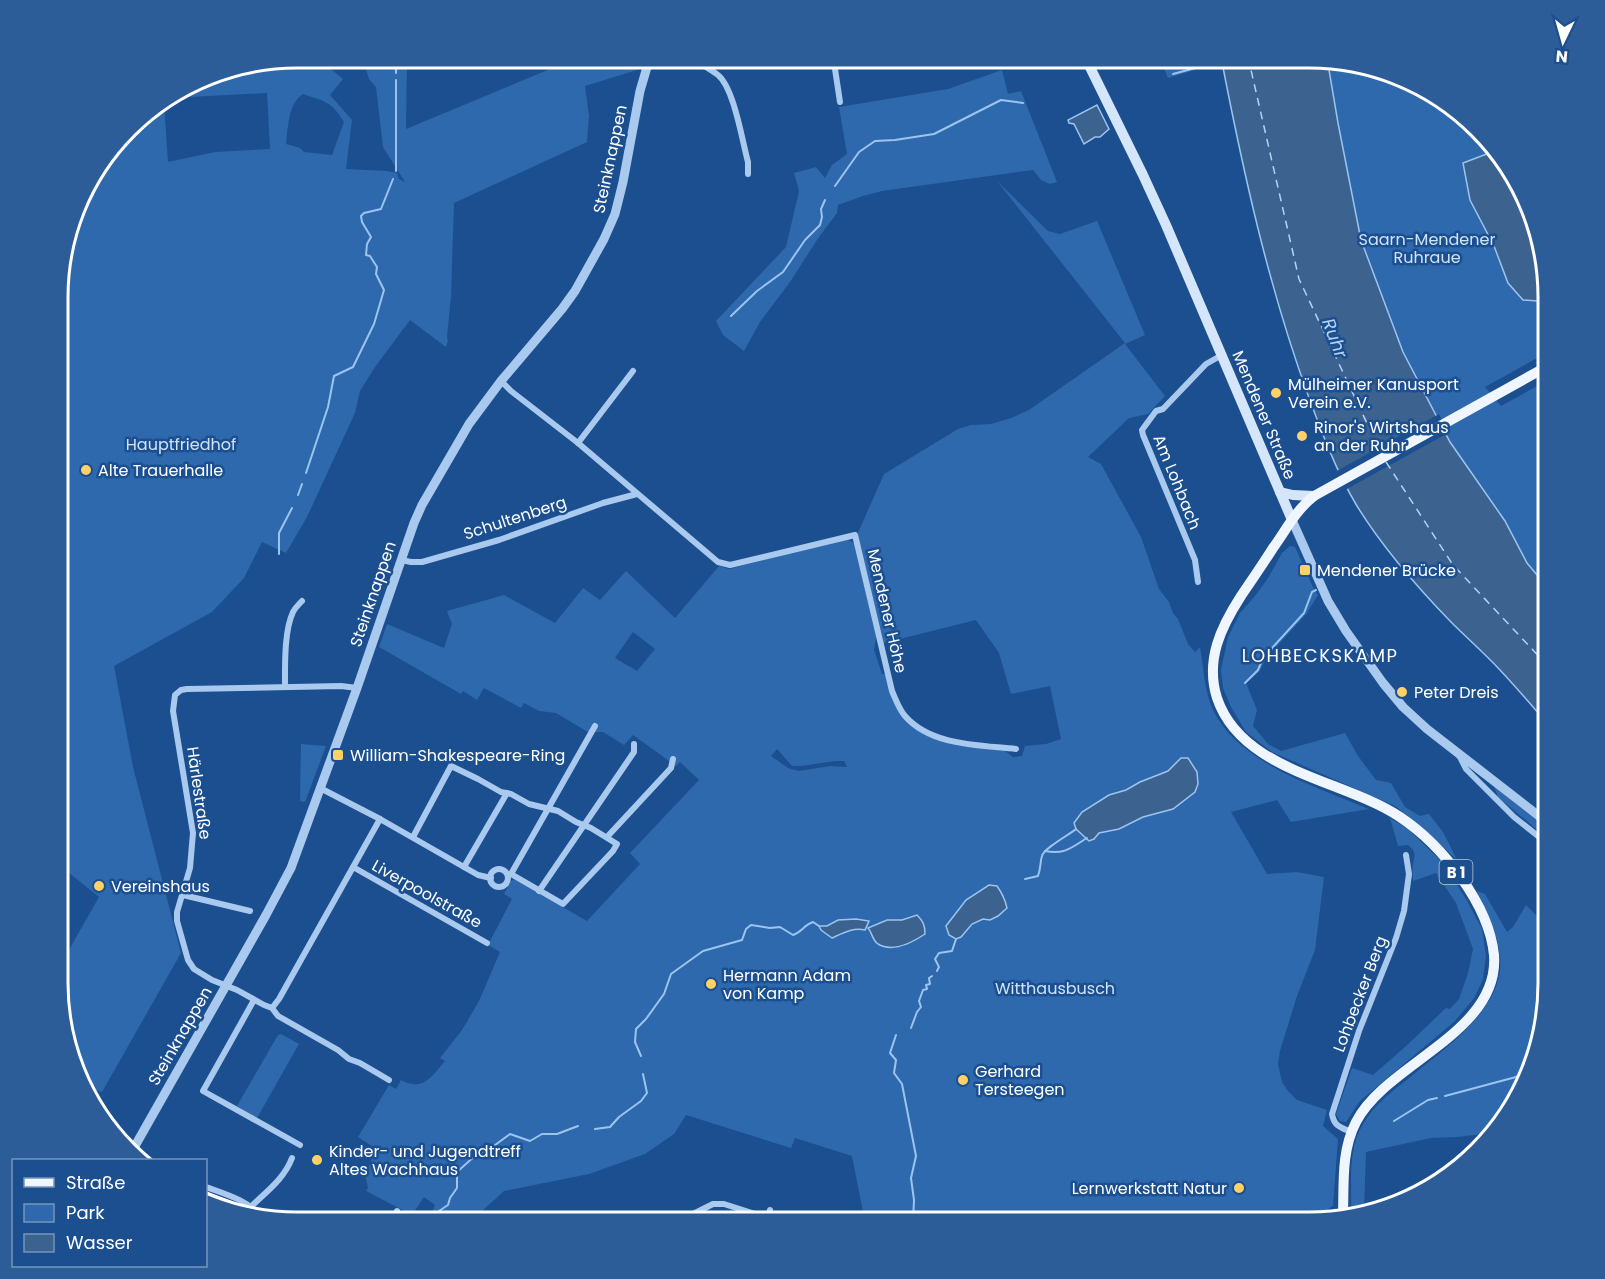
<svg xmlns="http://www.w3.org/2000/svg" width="1605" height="1279" font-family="Poppins,sans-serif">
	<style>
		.green { fill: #2e69ad; fill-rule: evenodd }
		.water { fill: #3c6290; stroke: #9cc4f0; stroke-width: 1.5 }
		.pier { fill: #1b4f8f }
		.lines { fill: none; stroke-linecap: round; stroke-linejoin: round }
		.stream { stroke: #9cc4f0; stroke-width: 2 }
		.ferry { stroke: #b5d3f5; stroke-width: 1.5; stroke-dasharray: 8 6; stroke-linecap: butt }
		.minor { stroke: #a9c9ee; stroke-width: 6 }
		.tertiary { stroke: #a9c9ee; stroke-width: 9 }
		.secondary { stroke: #d6e6fa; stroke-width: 10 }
		.primary { stroke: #f0f6ff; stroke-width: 10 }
		.tram { stroke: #fff; stroke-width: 1.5 }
		.poi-dot { fill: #ffd166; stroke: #1b4f8f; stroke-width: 2 }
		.labels { text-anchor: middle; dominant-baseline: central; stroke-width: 5; stroke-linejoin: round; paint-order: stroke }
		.shield { fill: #1b4f8f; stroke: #bbcadd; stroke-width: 1.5 }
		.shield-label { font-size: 15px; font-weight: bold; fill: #fff }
		.street-label { font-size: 16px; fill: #fff; stroke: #1b4f8f }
		.park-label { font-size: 16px; fill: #cfe3fa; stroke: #1b4f8f }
		.poi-label { font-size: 16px; fill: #fff; stroke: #1b4f8f; text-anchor: start }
		.water-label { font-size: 18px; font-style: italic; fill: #b5d3f5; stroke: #1b4f8f }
		.neighbourhood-label { font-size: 18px; letter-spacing: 1.5px; fill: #fff; stroke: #1b4f8f }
		.rim { fill: none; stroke: #fff; stroke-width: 3 }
	</style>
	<rect width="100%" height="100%" fill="#1b4f8f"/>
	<g class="green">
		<path d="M296 57H318L316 65 332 70 343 79 330 95 352 120 346 169 387 171 397 173 399 179 405 182 383 147 376 87 369 79 366 69 354 57H407L406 129 579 57H642L637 70 585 86 589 116 587 142 454 203 451 297 447 337 448 341 446 347 410 320 375 367 360 391 355 413 307 517 286 553 262 542 244 578 212 612 114 666 133 767 181 953 102 1092 81 1085 58 999V969L99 897 58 864 59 265 89 177 139 116 161 103H164L168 162 215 152 270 149 267 93 170 98 219 70ZM303 94C326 102 331 101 344 122L332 155 304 152 300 148 286 144C288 129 288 103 303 94Z"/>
		<polygon points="1159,57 1217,57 1218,63 1168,78"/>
		<polygon points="1324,57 1400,75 1467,117 1530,204 1548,296 1548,352 1485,387 1501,406 1548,380 1548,588 1527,563 1505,521 1450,442 1436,415 1377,447"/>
		<polygon points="1002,70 1008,94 1021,91 1057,182 1050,184 1041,180 1033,170 882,191 863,196 838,205 837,213 819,237 790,282 760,322 744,351 723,335 716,321 786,247 799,191 794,173 816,167 825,178 832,165 847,154 839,107 948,89"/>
		<path d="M997 181 1048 231 1060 234 1097 221 1145 335 1125 344 1165 396 1148 414 1129 418 1088 457 1101 464 1141 537 1159 589 1169 602 1173 613 1178 619 1188 644 1195 652 1200 647C1204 669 1204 690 1213 710 1239 764 1318 787 1369 809L1291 822 1277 800 1231 812 1267 874 1297 872 1324 877 1315 950 1297 996 1280 1051 1278 1064 1282 1082 1288 1091 1297 1100 1327 1110 1323 1126 1338 1139 1333 1206 1309 1222H865L852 1156 795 1138 791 1148 686 1115 674 1134 645 1154 589 1174 504 1191 470 1222H428L435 1205 424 1197 412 1215 366 1191 368 1188 365 1174 371 1162 372 1146 358 1137 389 1085 396 1089 401 1080C423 1092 431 1077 445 1061L440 1058 462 1030 479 1001 500 952 488 945 512 899 504 894 510 882 514 879 587 921 640 864 630 853 699 780 680 762 676 766 633 735 624 745 603 732H588L556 713 539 711 524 703 521 708 484 688 477 700 463 691 461 694 379 647 387 624 444 648 452 624 447 611 504 595 555 623 583 588 600 600 626 571 675 618 719 566 729 569 846 539 854 543 876 637 874 650 882 674H885C902 746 942 741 1004 750L1013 757 1022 756 1025 746 1046 744 1061 739 1050 686 1011 694 999 653 976 620 884 643 857 535 884 474 958 429 971 425 991 424 1011 418 1029 410 1125 343ZM633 632 655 649 637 671 615 658ZM777 749 792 766C810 767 826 760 844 761L847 767 830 766 799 771 788 768 771 756Z"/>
		<polygon points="1290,546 1295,547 1313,587 1318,595 1307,613 1267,657 1259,672 1246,683 1257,710 1253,726 1268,744 1281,751 1345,733 1358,756 1376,780 1391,783 1405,807 1420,816 1429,814 1443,832 1457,860 1418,824 1395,806 1272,752 1246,732 1231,707 1223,688 1221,670 1228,637 1240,613 1255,596 1268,578 1282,553"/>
		<polygon points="301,744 326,746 305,802 300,801"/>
		<polygon points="1494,786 1548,828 1548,839 1498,797"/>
		<path d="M1390 818 1408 829 1442 862 1466 899 1482 929 1486 956 1483 979 1475 997 1455 1021 1360 1101 1346 1122 1340 1121 1336 1114 1352 1068 1373 1075 1405 1047 1446 1008 1450 1009 1459 999 1468 973 1473 949 1456 903 1436 873 1413 881C1413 876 1412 869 1413 864 1415 854 1416 852 1408 845L1398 846Z"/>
		<path d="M1477 891 1485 894 1507 932 1513 927 1526 905 1540 919 1548 911 1547 999 1530 1075 1493 1133 1456 1137 1431 1138 1366 1152 1364 1211 1351 1214C1352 1184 1347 1150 1363 1124 1374 1105 1391 1092 1408 1079 1443 1049 1506 1009 1500 956 1498 933 1486 912 1477 891Z"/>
		<polygon points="281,1034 299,1044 257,1118 237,1106 278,1035"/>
	</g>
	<g class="water">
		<path d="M1221 57 1327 58 1338 123 1361 240 1403 352 1450 442 1505 521 1527 563 1548 588V724C1532 706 1516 687 1500 670 1484 653 1467 638 1451 622 1417 587 1383 548 1357 506 1336 471 1322 433 1308 395 1268 285 1243 171 1221 57Z"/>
		<polygon points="1097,105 1109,129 1100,137 1095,137 1084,144 1074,124 1069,123 1068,120"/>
		<polygon points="1492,152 1530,204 1548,296 1548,304 1538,301 1523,300 1508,283 1494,246 1470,200 1463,163"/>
		<polygon points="1181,758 1188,758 1197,772 1198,784 1195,792 1173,809 1143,817 1119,829 1099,833 1094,839 1089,841 1076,829 1074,823 1082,812 1109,795 1126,790 1140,782 1168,771"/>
		<path d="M989 885 997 886C1002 893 1005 899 1007 908L998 916 990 920 983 919 972 924 961 937 956 939 949 935 946 926 966 900Z"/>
		<path d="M917 915C923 921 925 925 925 934 913 942 893 953 878 944 872 940 872 932 868 928L887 920H902Z"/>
		<path d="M856 919 869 921 865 930C854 927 843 933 832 938L821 930 819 926H827L838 920Z"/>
	</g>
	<polygon class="pier" points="1439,414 1448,433 1345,490 1335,472"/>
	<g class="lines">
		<g class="stream">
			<polyline points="396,73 396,57"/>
			<polyline points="1173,74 1210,64"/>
			<polyline points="396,171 396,80"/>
			<polyline points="835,186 859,152 875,141 895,140 934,134 1001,100 1023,103"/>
			<polyline points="731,316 757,291 783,272 805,240 820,225 822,217 821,209 825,200"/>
			<polyline points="306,473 328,407 334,376 353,367 374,324 384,290 376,274 377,267 370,256 366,255 367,244 371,237 362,222 361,216 364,213 381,209 393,179"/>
			<polyline points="298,495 302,484"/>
			<polyline points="279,554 279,533 292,508"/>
			<polyline points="1245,683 1258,670 1263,658 1304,613 1312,592 1316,590"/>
			<path d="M1045 851C1064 855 1071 848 1087 838"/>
			<path d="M1025 879 1038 876C1041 868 1040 862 1042 856 1044 848 1069 835 1076 829"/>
			<polyline points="937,971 939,967 935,959 939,953 952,951 956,939"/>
			<polyline points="911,1028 917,1012 921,1007 919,1001 923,990 927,989 926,985 930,984 929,978 932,976"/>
			<polyline points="896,1035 890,1053 896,1060 894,1073 902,1084 916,1156 911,1178 914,1200 913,1222"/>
			<path d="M641 1056 635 1042 636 1029 646 1019 664 994 671 974 703 951 742 940 746 929 751 925 770 928 780 927 793 935C802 932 804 925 813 922L819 926"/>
			<polyline points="1445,1096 1516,1077 1531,1069"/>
			<polyline points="1394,1121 1428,1100 1437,1098"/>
			<polyline points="595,1129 610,1127 619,1117 641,1101 647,1093 643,1074"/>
			<polyline points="435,1222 439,1211 448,1205 450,1198 457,1188 457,1172 477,1154 491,1148 510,1134 530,1141 542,1134 557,1134 578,1126"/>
		</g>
		<g class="ferry">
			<polyline points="1248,57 1299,279 1381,453"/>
			<polyline points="1386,462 1453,565 1548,666"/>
		</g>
		<g class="minor">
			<path d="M690 57C699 63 709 68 718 75 734 88 742 140 748 162V174"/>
			<polyline points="838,57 836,58 835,69 840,102"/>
			<path d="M501 381 511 391 578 443 718 562 730 565 855 535 892 691C896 700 899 709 905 716 931 746 980 745 1016 749"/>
			<polyline points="578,443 633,371"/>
			<polyline points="401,560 411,562 422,562 499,540 603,503 637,494"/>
			<polyline points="1198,582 1195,560 1143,435 1142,430 1156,411 1163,409 1206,364 1222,355"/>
			<path d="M285 687C285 666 284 631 293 612 295 608 299 604 302 601"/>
			<polyline points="357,688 341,686 187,689 181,690 175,695 173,711 193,833 190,868 177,912 177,921 188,960 194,969 212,980 237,990 264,1005 272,1008 278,1016 338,1050 349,1059 360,1063 389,1080"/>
			<polyline points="1459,755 1466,769 1514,817 1548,844"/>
			<polyline points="320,788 380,819"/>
			<polyline points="413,837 451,766 478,779 501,792 511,794 529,804 558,811 576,822 591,828 617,844 613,851 563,904 511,874"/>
			<polyline points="607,837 671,768 673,759"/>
			<polyline points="353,867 487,943"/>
			<polyline points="464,867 507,793"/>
			<circle cx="499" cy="878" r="9"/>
			<polyline points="508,875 511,874 595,726"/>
			<polyline points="539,891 634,752 634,744"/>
			<polyline points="183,895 250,911"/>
			<polyline points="254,1000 203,1091 300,1145"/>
			<polyline points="272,1008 279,999 380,819 478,875 491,878"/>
			<path d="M1351 1132C1340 1127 1334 1126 1332 1114L1359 1031 1396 938 1404 911 1409 874 1406 855"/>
			<path d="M206 1187C222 1193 251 1201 260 1217"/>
			<path d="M245 1213C261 1195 283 1182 292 1158"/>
			<polyline points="392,1222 397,1211"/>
			<polyline points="677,1222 713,1204 724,1204 780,1222"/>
			<polyline points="766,1222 770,1210"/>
		</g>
		<g class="tertiary">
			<polyline points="1292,520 1328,601 1346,631 1383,683 1403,707 1427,729 1548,823"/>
			<polyline points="131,1153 266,915 291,868 357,688 414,523 422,505 469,424 501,381 562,309 575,291 604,239 615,214 623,182 640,91 650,57"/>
		</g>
		<g class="secondary">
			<polyline points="1085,57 1143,175 1166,225 1292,520"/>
			<polyline points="1280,492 1293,495 1314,496"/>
			<polyline points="206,1202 222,1208"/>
		</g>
		<path class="primary" d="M1343 1215C1344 1184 1341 1151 1356 1122 1386 1063 1500 1033 1494 955 1489 904 1442 845 1400 817 1343 779 1242 772 1217 698 1205 660 1221 627 1241 596 1252 580 1263 564 1273 548 1286 530 1296 510 1314 496L1548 366"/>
		<polyline class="tram" points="206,1192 235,1203 255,1215"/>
	</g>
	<g class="poi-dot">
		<circle cx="1276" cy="393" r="6"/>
		<circle cx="1302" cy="436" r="6"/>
		<circle cx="86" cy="470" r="6"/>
		<rect x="1299" y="564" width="12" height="12" rx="3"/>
		<circle cx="1402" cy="692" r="6"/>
		<rect x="332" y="749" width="12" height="12" rx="3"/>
		<circle cx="99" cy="886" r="6"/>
		<circle cx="711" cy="984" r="6"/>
		<circle cx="963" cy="1080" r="6"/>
		<circle cx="317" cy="1160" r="6"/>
		<circle cx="1239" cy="1188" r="6"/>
	</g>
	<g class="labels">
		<rect class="shield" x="1439.5" y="860" width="33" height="24" rx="4.5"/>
		<g class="shield-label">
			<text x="1456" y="872">B 1</text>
		</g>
		<g class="street-label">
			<text transform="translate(610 159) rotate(-78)">Steinknappen</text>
			<text transform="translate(1264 415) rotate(67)">Mendener Straße</text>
			<text transform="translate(1177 482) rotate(68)">Am Lohbach</text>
			<text transform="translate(515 518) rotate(-18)">Schultenberg</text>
			<text transform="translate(373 594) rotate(-71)">Steinknappen</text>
			<text transform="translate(887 611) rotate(77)">Mendener Höhe</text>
			<text transform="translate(199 793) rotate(82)">Härlestraße</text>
			<text transform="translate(427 894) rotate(29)">Liverpoolstraße</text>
			<text transform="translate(1360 994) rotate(-69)">Lohbecker Berg</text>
			<text transform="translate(180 1036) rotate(-60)">Steinknappen</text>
		</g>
		<g class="park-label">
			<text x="1427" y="239">Saarn-Mendener<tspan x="1427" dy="18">Ruhraue</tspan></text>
			<text x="181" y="444">Hauptfriedhof</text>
			<text x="1055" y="988">Witthausbusch</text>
		</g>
		<g class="poi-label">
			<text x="1288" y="384">Mülheimer Kanusport<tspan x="1288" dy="18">Verein e.V.</tspan></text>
			<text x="1314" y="427">Rinor's Wirtshaus<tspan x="1314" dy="18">an der Ruhr</tspan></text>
			<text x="98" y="470">Alte Trauerhalle</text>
			<text x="1317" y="570">Mendener Brücke</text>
			<text x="1414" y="692">Peter Dreis</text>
			<text x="350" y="755">William-Shakespeare-Ring</text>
			<text x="111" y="886">Vereinshaus</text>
			<text x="723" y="975">Hermann Adam<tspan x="723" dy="18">von Kamp</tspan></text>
			<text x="975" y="1071">Gerhard<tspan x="975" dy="18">Tersteegen</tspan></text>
			<text x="329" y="1151">Kinder- und Jugendtreff<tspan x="329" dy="18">Altes Wachhaus</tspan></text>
			<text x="1227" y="1188" text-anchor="end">Lernwerkstatt Natur</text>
		</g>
		<g class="water-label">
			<text transform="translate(1335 338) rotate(69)">Ruhr</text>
		</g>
		<g class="neighbourhood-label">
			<text x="1320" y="655">LOHBECKSKAMP</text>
		</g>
	</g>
	<path d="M0 0H1605V1279H0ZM297 68H1309A229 229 0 0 1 1538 297V983A229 229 0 0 1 1309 1212H297A229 229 0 0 1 68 983V297A229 229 0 0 1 297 68Z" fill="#2d5d98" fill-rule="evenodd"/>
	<path class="rim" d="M297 68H1309A229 229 0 0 1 1538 297V983A229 229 0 0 1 1309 1212H297A229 229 0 0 1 68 983V297A229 229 0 0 1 297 68Z"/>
	<rect x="12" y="1159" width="195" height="108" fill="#1b4f8f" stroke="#7695bc" stroke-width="1.5"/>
	<rect x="24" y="1178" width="30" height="9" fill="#f0f6ff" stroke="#7695bc" stroke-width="1.5"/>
	<text x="66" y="1189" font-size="18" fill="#ffffff">Straße</text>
	<rect x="24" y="1204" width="30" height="18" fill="#2e69ad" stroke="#7695bc" stroke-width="1.5"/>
	<text x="66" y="1219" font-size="18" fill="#ffffff">Park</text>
	<rect x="24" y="1234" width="30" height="18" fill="#3c6290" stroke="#7695bc" stroke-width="1.5"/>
	<text x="66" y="1249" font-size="18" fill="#ffffff">Wasser</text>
	<g transform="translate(1563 42) rotate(185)" stroke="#1b4f8f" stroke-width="4.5" paint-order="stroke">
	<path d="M0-4.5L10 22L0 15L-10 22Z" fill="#ffffff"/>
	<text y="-9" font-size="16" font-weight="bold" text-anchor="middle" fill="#ffffff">N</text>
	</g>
</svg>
